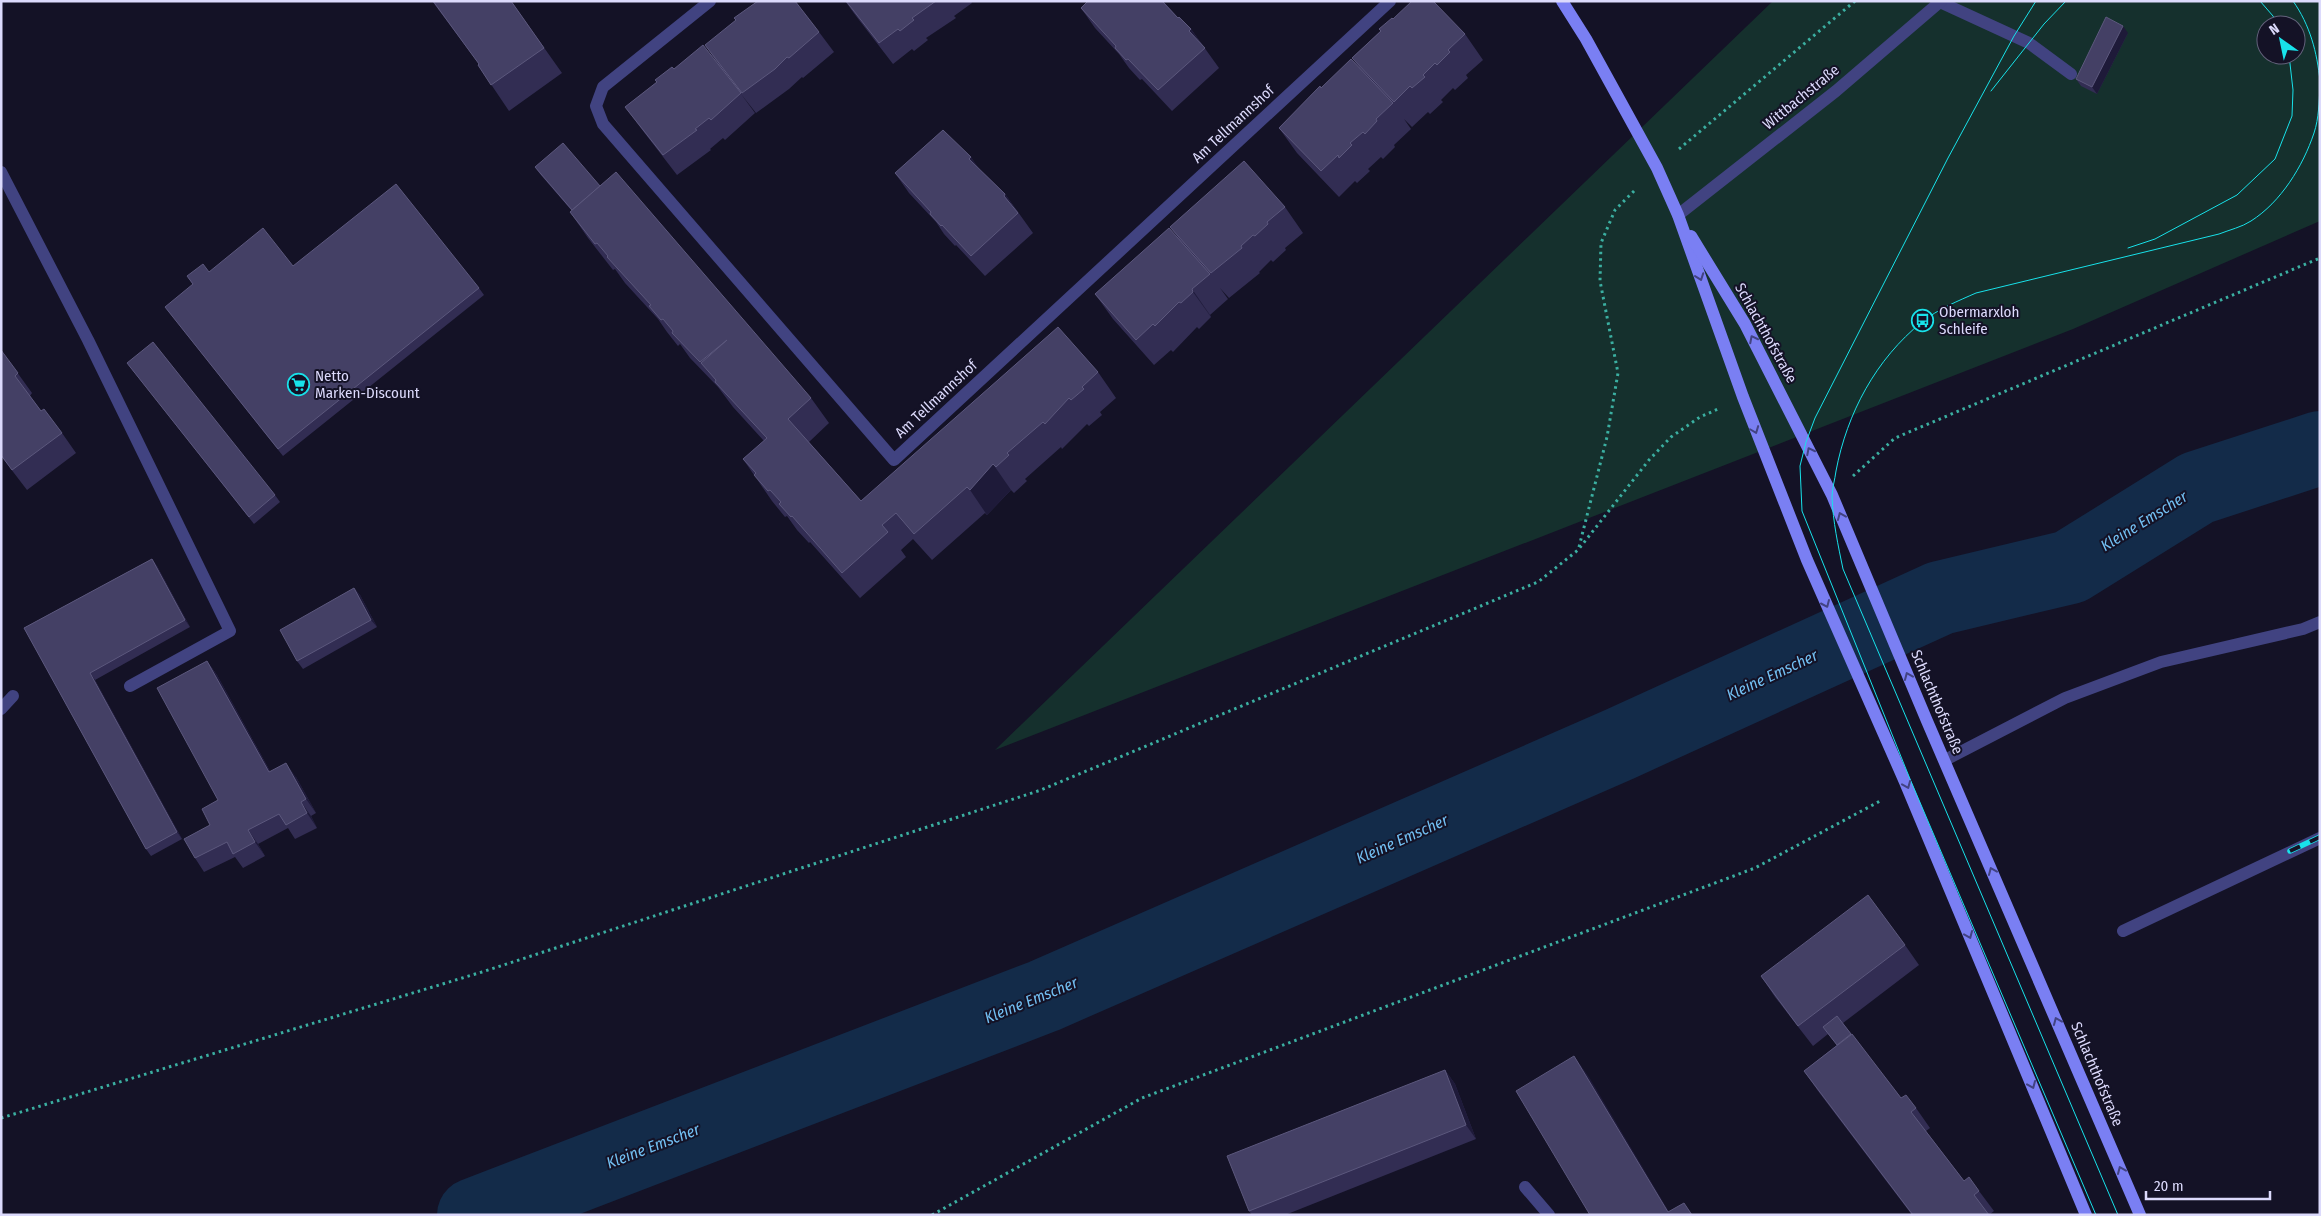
<svg xmlns="http://www.w3.org/2000/svg" width="2321" height="1216" font-family="'Fira Sans Condensed',sans-serif">
	<style>
		.green { fill: #15302d; fill-rule: evenodd }
		.lines { fill: none; stroke-linecap: round; stroke-linejoin: round }
		.river { stroke: #132b49; stroke-width: 74 }
		.path { stroke: #3bafa1; stroke-width: 3; stroke-dasharray: 2.5 4; stroke-linecap: butt }
		.lane { stroke: #414381; stroke-width: 12 }
		.street { stroke: #414381; stroke-width: 12 }
		.secondary { stroke: #7a7ff3; stroke-width: 12 }
		.tram { stroke: #18e2ea; stroke-width: 1 }
		.rail-casing { stroke: #18e2ea; stroke-width: 5.5 }
		.rail { stroke: #141226; stroke-width: 4; stroke-dasharray: 11; stroke-linecap: butt }
		.wall { fill: #322d53 }
		.shaded-wall { fill: #1e1a39 }
		.building { fill: #444065; stroke: #5c587d }
		.oneway { stroke: #424382 }
		.labels { text-anchor: middle; dominant-baseline: central; stroke-width: 4; stroke-linejoin: round; paint-order: stroke }
		.street-label { font-size: 15px; fill: #dcdafc; stroke: #141226 }
		.poi-label { font-size: 15px; fill: #dcdafc; stroke: #141226; text-anchor: start }
		.water-label { font-size: 16px; font-style: italic; fill: #72bff2; stroke: #141226 }
	</style>
	<rect width="100%" height="100%" fill="#141226"/>
	<path class="green" d="M1773 1H2320V221L2073 329 995 750ZM2266 25H2296V55H2266Z"/>
	<g class="lines">
		<polyline class="river" points="474,1215 1044,996 1620,744 1940,598 2070,567 2197,488 2320,448"/>
		<g class="path">
			<polyline points="1679,149 1855,1"/>
			<polyline points="1853,476 1895,438 2320,258"/>
			<polyline points="1579,547 1607,437 1618,373 1600,281 1601,243 1615,210 1636,189"/>
			<polyline points="1,1118 482,972 1041,790 1538,582 1578,550 1649,460 1671,437 1700,417 1718,409"/>
			<polyline points="932,1215 1142,1098 1755,868 1882,800"/>
		</g>
		<g class="lane">
			<polyline points="1940,2 2029,43 2071,74"/>
			<polyline points="1,172 88,340 230,631 130,686"/>
			<polyline points="1,709 13,696"/>
			<polyline points="1945,760 2065,698 2161,662 2303,629 2320,622"/>
			<polyline points="2123,931 2320,838"/>
			<polyline points="1525,1187 1549,1215"/>
		</g>
		<g class="street">
			<polyline points="710,1 603,87 596,106 603,124 894,460 1390,1"/>
			<polyline points="1678,215 1836,91 1941,1"/>
		</g>
		<g class="secondary">
			<polyline points="1562,1 1586,39 1657,168 1678,215 1743,397 1807,560 1905,782 2086,1215"/>
			<polyline points="1691,236 1745,324 1832,495 1927,721 2140,1215"/>
		</g>
		<g class="tram">
			<polyline points="2036,1 2014,36 1948,158 1815,418 1806,442 1800,466 1802,511 1910,779 2096,1215"/>
			<polyline points="2260,1 2273,16 2278,25"/>
			<path d="M2293 1C2310 25 2317 52 2320 81"/>
			<polyline points="1991,91 2044,24 2066,1"/>
			<polyline points="2128,248 2155,239 2237,195 2275,159 2292,116 2293,90 2289,55"/>
			<path d="M2118 1215 1843 569C1838 545 1833 522 1832 497 1832 489 1835 479 1836 471 1847 413 1876 359 1922 322 1938 309 1958 301 1976 293L2219 234C2229 230 2242 227 2251 221 2281 202 2303 166 2314 133 2319 118 2319 102 2320 87"/>
		</g>
		<defs>
			<polyline id="rail" points="2290,851 2320,837"/>
		</defs>
		<use href="#rail" class="rail-casing"/>
		<use href="#rail" class="rail"/>
	</g>
	<g class="wall">
		<polygon points="432,1 511,1 562,73 509,111 478,65 479,64"/>
		<polygon points="845,1 971,1 972,3 954,16 956,18 926,38 928,40 914,51 912,49 893,64 856,16"/>
		<polygon points="1088,1 1163,1 1178,18 1191,29 1219,68 1172,111 1142,79 1140,80 1129,68 1119,54 1095,28 1081,8"/>
		<polygon points="1393,19 1465,34 1483,60 1466,75 1468,78 1455,90 1453,88 1441,100 1443,102 1430,114 1428,112 1412,127 1404,119 1411,129 1394,145 1395,147 1383,159 1381,157 1368,169 1370,171 1357,183 1355,181 1339,197 1297,153 1279,128 1321,88 1359,67 1352,58"/>
		<polygon points="819,32 834,52 803,78 802,77 789,89 756,113 741,94 755,113 725,140 723,138 710,149 711,150 677,175 640,127 625,107 674,69 718,64 705,45"/>
		<polygon points="2128,33 2097,94 2081,86 2076,79"/>
		<polygon points="971,157 978,168 1005,194 1033,233 985,276 956,245 955,246 944,234 936,222 909,193 895,173"/>
		<polygon points="535,167 600,186 811,398 829,423 809,442 861,501 1098,372 1116,398 1100,412 1102,415 1089,426 1087,424 1062,449 1061,447 1025,479 1027,481 1014,493 1011,490 987,515 985,513 932,560 913,539 901,550 906,557 860,598 810,542 809,543 797,530 787,516 785,517 772,501 743,459 764,441 733,407 718,387 690,358 680,344 678,346 667,332 658,319 625,283 615,269 613,270 588,238 570,212 572,211 540,174"/>
		<polygon points="1285,207 1303,233 1285,248 1286,250 1273,262 1271,260 1259,272 1260,273 1229,298 1220,288 1228,299 1210,315 1211,317 1199,329 1197,327 1173,352 1171,350 1154,365 1113,319 1095,294 1179,239 1170,227"/>
		<polygon points="293,266 479,288 484,295 283,456 165,307 193,285 187,276 209,272"/>
		<polygon points="1,350 32,393 30,396 41,411 62,433 76,453 27,490 1,456"/>
		<polygon points="127,363 275,495 280,502 254,524"/>
		<polygon points="152,559 157,566 190,627 95,680 182,839 151,856 146,849 24,628"/>
		<polygon points="354,588 360,595 377,627 303,669 297,661"/>
		<polygon points="207,661 217,675 270,771 296,777 316,813 311,816 317,828 295,839 288,828 258,844 265,856 243,868 235,857 204,872 195,858 210,825 218,800"/>
		<polygon points="1905,945 1919,965 1843,1023 1901,1098 1916,1108 1930,1128 1926,1131 1964,1181 1979,1191 1994,1211 1989,1215 1912,1215 1818,1091 1804,1071 1837,1045 1828,1034 1813,1046 1775,997 1761,976"/>
		<polygon points="1445,1070 1455,1084 1476,1139 1285,1215 1252,1215 1249,1211"/>
	</g>
	<g class="shaded-wall">
		<polygon points="2123,26 2128,33 2097,94 2092,87"/>
		<polygon points="1191,29 1204,48 1189,31"/>
		<polygon points="971,157 985,177 969,159"/>
		<polygon points="1005,194 1018,213 1004,196"/>
		<polygon points="1192,289 1210,315 1211,317 1193,292"/>
		<polygon points="993,464 1011,490 987,515 970,490"/>
		<polygon points="152,559 157,566 190,627 185,620"/>
		<polygon points="354,588 360,595 377,627 371,620"/>
		<polygon points="207,661 217,675 278,786 269,772"/>
		<polygon points="90,673 95,680 182,839 177,832"/>
		<polygon points="286,763 296,777 316,813 306,799"/>
		<polygon points="301,802 311,816 317,828 307,813"/>
		<polygon points="248,830 258,844 265,856 255,842"/>
		<polygon points="1574,1056 1589,1077 1671,1215 1669,1215"/>
		<polygon points="1445,1070 1455,1084 1476,1139 1466,1125"/>
	</g>
	<g class="building">
		<polygon points="433,1 511,1 544,48 491,85 478,65 479,64"/>
		<polygon points="758,1 795,1 819,32 789,58 787,57 775,69 742,93 705,45 736,20 734,18"/>
		<polygon points="846,1 936,1 912,18 914,20 900,31 898,29 879,43"/>
		<polygon points="1088,1 1162,1 1178,18 1179,17 1191,29 1189,31 1205,48 1158,90 1128,59 1126,60 1115,48 1116,46 1081,8"/>
		<polygon points="1412,1 1433,1 1465,34 1448,50 1450,52 1437,65 1435,63 1423,75 1425,77 1412,88 1410,86 1394,102 1352,58 1381,31 1379,29 1392,18 1393,19"/>
		<polygon points="2106,17 2123,26 2092,87 2076,79"/>
		<polygon points="703,45 741,93 711,120 709,118 695,129 697,130 663,155 625,107 657,82 655,80 672,67 674,69"/>
		<polygon points="1351,59 1393,103 1376,119 1377,121 1365,134 1363,132 1350,143 1352,145 1339,158 1338,155 1321,171 1279,128 1320,86 1321,88"/>
		<polygon points="943,130 971,157 969,159 1005,194 1004,196 1018,213 971,256 942,225 941,226 930,214 931,212 895,173"/>
		<polygon points="563,143 600,186 572,210 535,167"/>
		<polygon points="1244,161 1285,207 1267,222 1268,224 1255,236 1253,235 1241,246 1242,248 1211,273 1170,227"/>
		<polygon points="616,172 811,398 788,419 861,501 1058,327 1098,372 1082,387 1084,389 1071,400 1069,398 1045,424 1043,422 1007,453 1009,455 996,467 993,464 970,490 967,487 914,534 896,513 882,525 888,532 842,573 792,516 791,517 779,504 781,502 770,490 768,491 754,475 756,473 743,459 767,438 715,382 716,380 701,363 727,340 700,362 672,333 673,331 663,319 661,320 649,306 651,305 607,257 608,256 597,243 595,244 570,212"/>
		<polygon points="396,184 479,288 278,449 165,307 193,284 187,276 203,264 209,272 263,228 293,266"/>
		<polygon points="1169,228 1210,274 1192,289 1193,292 1181,303 1179,302 1155,326 1153,324 1136,340 1095,294"/>
		<polygon points="153,342 275,495 249,517 127,363"/>
		<polygon points="1,350 18,373 15,376 41,411 44,409 62,433 12,470 1,455"/>
		<polygon points="152,559 185,620 90,673 177,832 146,849 24,628"/>
		<polygon points="354,588 371,620 297,661 280,630"/>
		<polygon points="207,661 269,772 286,763 306,799 301,802 307,813 286,825 279,814 248,830 255,842 233,854 227,842 195,858 184,839 210,825 202,809 218,800 157,688"/>
		<polygon points="1868,895 1905,945 1798,1026 1761,976"/>
		<polygon points="1837,1016 1851,1034 1837,1045 1823,1027"/>
		<polygon points="1852,1034 1901,1098 1906,1095 1916,1108 1911,1112 1964,1181 1969,1177 1979,1191 1974,1195 1989,1215 1913,1215 1804,1071"/>
		<polygon points="1574,1056 1668,1212 1684,1203 1692,1215 1590,1215 1516,1091"/>
		<polygon points="1445,1070 1466,1125 1249,1211 1227,1156"/>
	</g>
	<defs><path id="oneway-chevron" d="M-2-3.5L2.5 0L-2 3.5" fill="none" stroke-width="1.6" stroke-linecap="round" stroke-linejoin="round" transform="scale(1.25)"/></defs>
	<g class="oneway">
		<use href="#oneway-chevron" transform="translate(1700 277) rotate(70)"/>
		<use href="#oneway-chevron" transform="translate(1753 339) rotate(-117)"/>
		<use href="#oneway-chevron" transform="translate(1755 430) rotate(69)"/>
		<use href="#oneway-chevron" transform="translate(1810 451) rotate(-117)"/>
		<use href="#oneway-chevron" transform="translate(1841 516) rotate(-113)"/>
		<use href="#oneway-chevron" transform="translate(1826 604) rotate(66)"/>
		<use href="#oneway-chevron" transform="translate(1908 676) rotate(-113)"/>
		<use href="#oneway-chevron" transform="translate(1907 785) rotate(67)"/>
		<use href="#oneway-chevron" transform="translate(1992 871) rotate(-113)"/>
		<use href="#oneway-chevron" transform="translate(1969 935) rotate(67)"/>
		<use href="#oneway-chevron" transform="translate(2057 1021) rotate(-113)"/>
		<use href="#oneway-chevron" transform="translate(2032 1085) rotate(67)"/>
		<use href="#oneway-chevron" transform="translate(2121 1170) rotate(-113)"/>
	</g>
	<defs>
		<symbol id="bus-ring" viewBox="-11 -11 22 22"><circle r="9.5" fill="#141226" stroke="#18e2ea" stroke-width="1.5"/><path d="M-5-6H5V4H4V6H2V4H-2V6H-4V4H-5ZM-3.5-4V0h7V-4ZM-3.5 1.2v1.5H-2V1.2ZM2 1.2v1.5H3.5V1.2Z" fill="#18e2ea"/></symbol>
		<symbol id="supermarket-ring" viewBox="-11 -11 22 22"><circle r="9.5" fill="#141226" stroke="#18e2ea" stroke-width="1.5"/><path d="M-6-5.5h2.5l.6 2H6L4.5 2H-2.5L-4.4-4H-6ZM-1.5 3.2a1.3 1.3 0 1 0 .1 0ZM3 3.2a1.3 1.3 0 1 0 .1 0Z" fill="#18e2ea"/></symbol>
	</defs>
	<g fill-rule="evenodd">
		<use href="#bus-ring" x="1910" y="308" width="25" height="25"/>
		<use href="#supermarket-ring" x="286" y="372" width="25" height="25"/>
	</g>
	<g class="labels">
		<g class="street-label">
			<text transform="translate(1801 97) rotate(-39)">Wittbachstraße</text>
			<text transform="translate(1233 124) rotate(-43)">Am Tellmannshof</text>
			<text transform="translate(1766 333) rotate(61)">Schlachthofstraße</text>
			<text transform="translate(936 399) rotate(-43)">Am Tellmannshof</text>
			<text transform="translate(1937 702) rotate(67)">Schlachthofstraße</text>
			<text transform="translate(2097 1074) rotate(67)">Schlachthofstraße</text>
		</g>
		<g class="poi-label">
			<text x="1939" y="312">Obermarxloh<tspan x="1939" dy="17">Schleife</tspan></text>
			<text x="315" y="376">Netto<tspan x="315" dy="17">Marken-Discount</tspan></text>
		</g>
		<g class="water-label">
			<text transform="translate(2144 521) rotate(-32)">Kleine Emscher</text>
			<text transform="translate(1772 675) rotate(-25)">Kleine Emscher</text>
			<text transform="translate(1402 839) rotate(-24)">Kleine Emscher</text>
			<text transform="translate(1031 1000) rotate(-22)">Kleine Emscher</text>
			<text transform="translate(653 1146) rotate(-21)">Kleine Emscher</text>
		</g>
	</g>
	<rect width="2321" height="1216" fill="none" stroke="#dcdafc" stroke-width="5"/>
	<g transform="translate(2281 40) rotate(327)"><circle r="24" fill="#141226" stroke="#64627c"/>
	<path d="M0-4L9 19L0 12L-9 19Z" fill="#18e2ea"/>
	<text y="-8" font-size="14" font-weight="bold" text-anchor="middle" fill="#dcdafc">N</text>
	</g>
	<path d="M2146 1191v8h124v-8" fill="none" stroke="#dcdafc" stroke-width="2.5"/>
	<text x="2154" y="1191" font-size="15" fill="#dcdafc" stroke="#141226" stroke-width="4" paint-order="stroke">20 m</text>
</svg>
